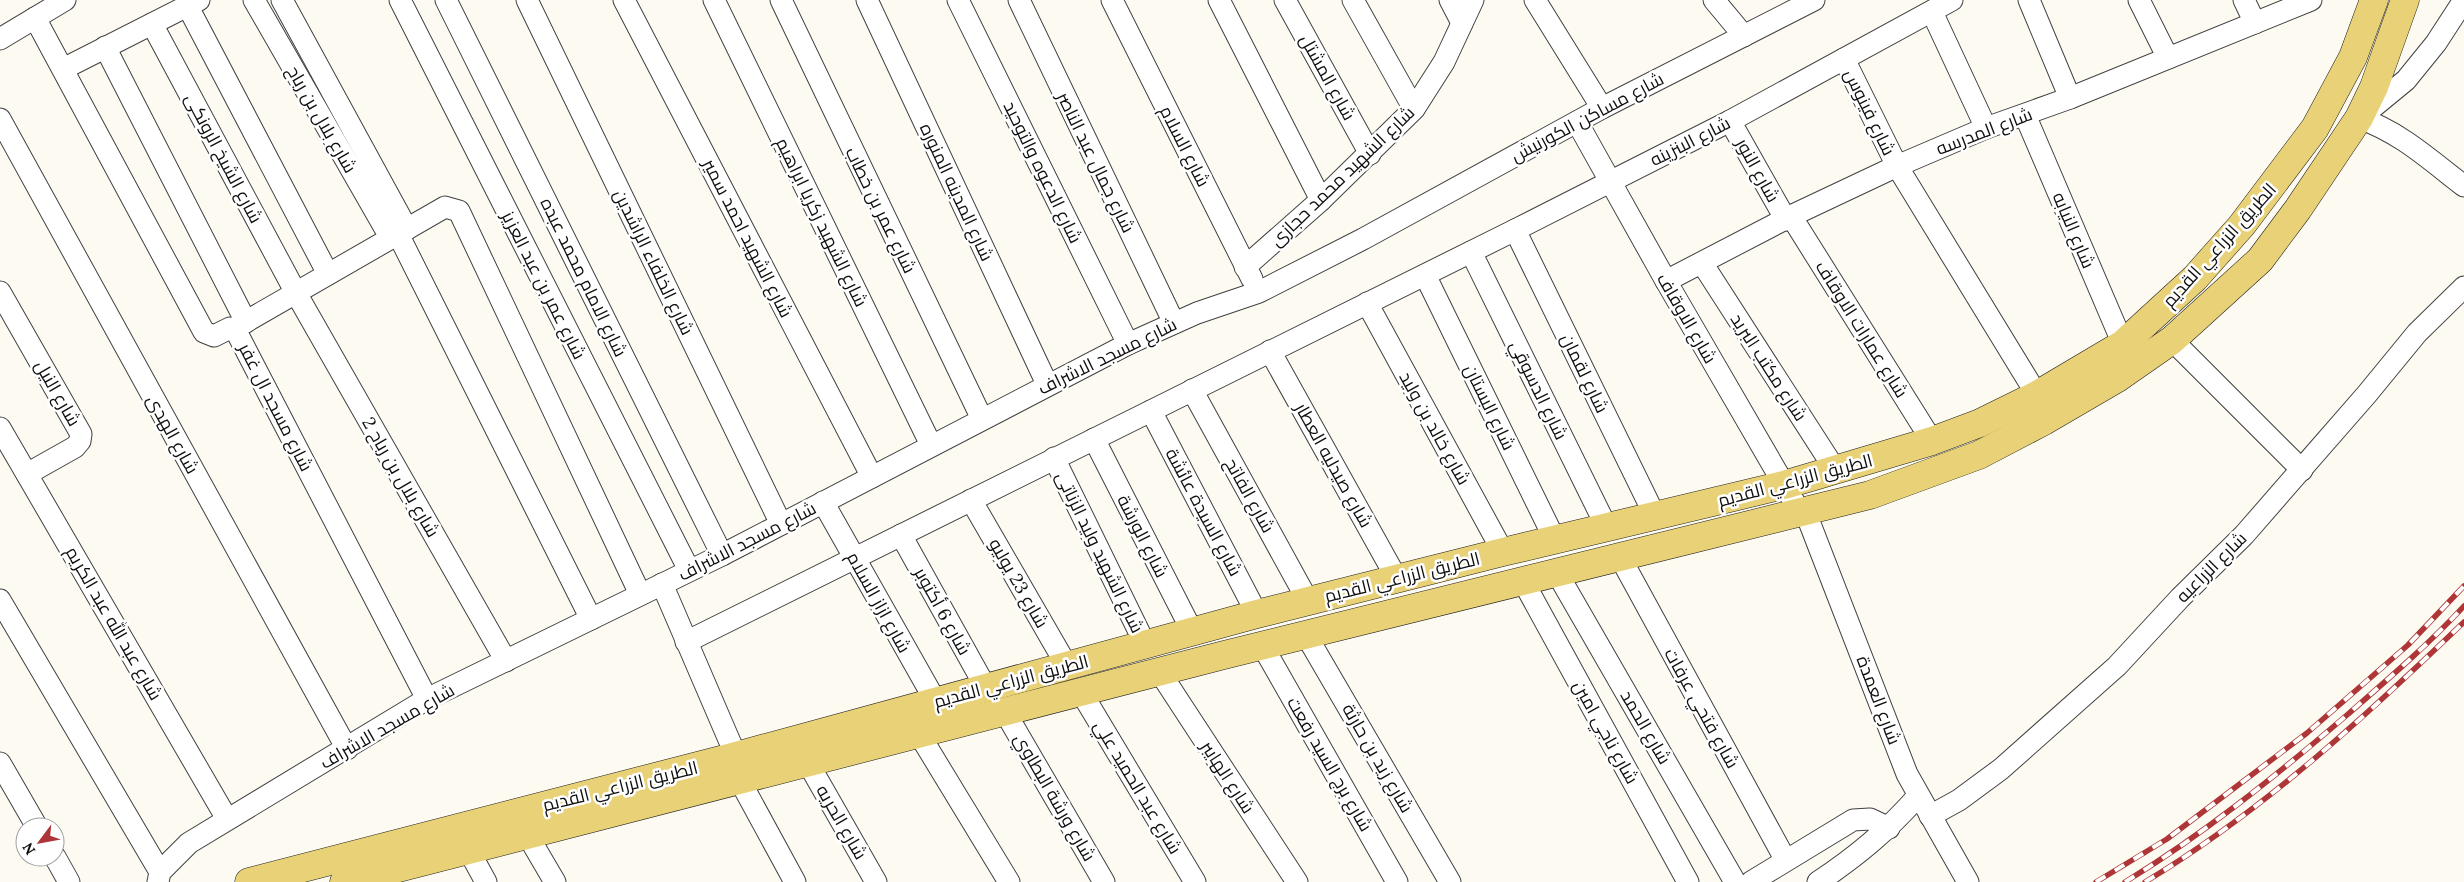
<svg xmlns="http://www.w3.org/2000/svg" width="2464" height="882" font-family="Lora,Cairo,serif">
	<style>
		.lines { fill: none; stroke-linecap: round; stroke-linejoin: round }
		.minor-casing { stroke: #414141; stroke-width: 23 }
		.major-casing { stroke: #1f1f1f; stroke-width: 29 }
		.minor { stroke: #fff; stroke-width: 21 }
		.major { stroke: #e8d176; stroke-width: 28 }
		.rail-casing { stroke: #ae3638; stroke-width: 5.5 }
		.rail { stroke: #fff; stroke-width: 4; stroke-dasharray: 11; stroke-linecap: butt }
		.labels { text-anchor: middle; dominant-baseline: central; stroke-width: 5; stroke-linejoin: round; paint-order: stroke }
		.street-label { font-size: 18px; fill: #0e0e0e; stroke: #fff }
	</style>
	<rect width="100%" height="100%" fill="#fdfbf1"/>
	<g class="lines">
		<defs>
			<g id="minor">
				<polyline points="254,0 390,237"/>
				<polyline points="282,0 407,229"/>
				<polyline points="400,0 689,570"/>
				<polyline points="446,0 722,555"/>
				<polyline points="527,0 781,524"/>
				<polyline points="624,0 872,477"/>
				<polyline points="714,0 931,445"/>
				<polyline points="781,0 982,419"/>
				<polyline points="867,0 1047,384"/>
				<polyline points="958,0 1128,344"/>
				<polyline points="1019,0 1174,323"/>
				<polyline points="1112,0 1252,279"/>
				<polyline points="1219,0 1321,200"/>
				<polyline points="1285,0 1370,154"/>
				<polyline points="1353,0 1414,109"/>
				<polyline points="1450,0 1462,23"/>
				<polyline points="1535,0 1602,108"/>
				<polyline points="1714,0 1744,36"/>
				<polyline points="2029,0 2070,98"/>
				<polyline points="2139,0 2168,58"/>
				<polyline points="2244,0 2255,23"/>
				<polyline points="187,5 328,274"/>
				<polyline points="1932,12 1986,128"/>
				<polyline points="35,18 204,332 214,336 230,328 236,331 427,699"/>
				<polyline points="152,24 296,293 506,661"/>
				<polyline points="0,39 65,0"/>
				<polyline points="105,47 246,322"/>
				<polyline points="1844,59 1897,166 2037,395"/>
				<polyline points="63,69 199,0"/>
				<polyline points="2025,115 2123,344"/>
				<polyline points="2361,117 2406,80 2436,43 2464,0"/>
				<path d="M2359 118C2400 132 2430 160 2464 186"/>
				<polyline points="0,119 347,749"/>
				<polyline points="1730,121 1786,220"/>
				<polyline points="1577,122 1666,281 1800,512"/>
				<polyline points="1791,216 1932,441"/>
				<polyline points="1515,230 1655,516"/>
				<polyline points="398,234 591,619"/>
				<polyline points="1471,252 1607,528"/>
				<polyline points="1702,263 1836,471"/>
				<polyline points="1245,267 1321,200 1414,109 1444,62 1473,0"/>
				<polyline points="1425,275 1555,540"/>
				<polyline points="1666,281 1791,216 1897,166 1986,128 2070,98 2311,0"/>
				<polyline points="0,292 81,434 80,441 75,447 27,474"/>
				<polyline points="1367,303 1503,552"/>
				<polyline points="233,329 445,207 459,211 640,594"/>
				<polyline points="2172,340 2302,470"/>
				<polyline points="1270,351 1397,579"/>
				<polyline points="1192,390 1308,601"/>
				<polyline points="1151,411 1257,614"/>
				<polyline points="0,428 227,819"/>
				<polyline points="1094,439 1193,633"/>
				<polyline points="1054,458 1146,646"/>
				<polyline points="971,500 1067,666"/>
				<polyline points="823,502 936,702"/>
				<polyline points="1805,511 1907,774 1968,882"/>
				<polyline points="901,535 986,688"/>
				<polyline points="1620,557 1785,859"/>
				<polyline points="1557,573 1735,882"/>
				<polyline points="1523,581 1688,882"/>
				<polyline points="662,584 736,756"/>
				<polyline points="0,600 160,872"/>
				<polyline points="1306,635 1450,882"/>
				<polyline points="686,642 1515,230 1730,121 1952,0"/>
				<polyline points="1262,645 1397,882"/>
				<polyline points="1159,671 1297,882"/>
				<polyline points="1081,692 1195,882"/>
				<polyline points="1005,712 1104,882"/>
				<polyline points="919,734 1009,882"/>
				<polyline points="0,763 37,827"/>
				<polyline points="808,763 876,882"/>
				<polyline points="740,781 795,882"/>
				<polyline points="1930,816 1959,800 2001,769 2117,666 2180,598 2244,535 2367,394 2417,333 2464,287"/>
				<polyline points="528,836 555,882"/>
				<polyline points="469,851 486,882"/>
				<polyline points="55,857 69,882"/>
				<polyline points="158,882 160,872 189,843 427,699 722,555 1128,344 1197,313 1259,292 1363,239 1602,108 1814,0"/>
				<polyline points="1751,882 1853,820 1870,819 1889,828"/>
				<path d="M1818 882C1857 856 1887 831 1918 796"/>
			</g>
			<g id="major">
				<polyline points="249,882 736,756 1257,614 1503,552 1784,485 1932,441 1980,423 2037,395 2123,344 2195,278 2242,225 2315,128 2353,57 2374,0"/>
				<polyline points="344,882 1224,655 1870,495 1979,455 2044,421 2116,379 2172,340 2260,260 2298,209 2359,118 2374,87 2405,0"/>
			</g>
		</defs>
		<use href="#minor" class="minor-casing"/>
		<use href="#major" class="major-casing"/>
		<use href="#minor" class="minor"/>
		<use href="#major" class="major"/>
		<defs>
			<g id="rail">
				<polyline points="2096,882 2167,839 2307,733 2408,645 2464,586"/>
				<path d="M2125 882C2204 834 2277 775 2347 715 2387 680 2428 645 2464 606"/>
				<path d="M2145 882C2263 811 2365 717 2464 622"/>
			</g>
		</defs>
		<use href="#rail" class="rail-casing"/>
		<use href="#rail" class="rail"/>
	</g>
	<g class="labels">
		<g class="street-label">
			<text transform="translate(1328 77) rotate(61)">شارع المشتل</text>
			<text transform="translate(1870 112) rotate(64)">شارع فينوس</text>
			<text transform="translate(1587 117) rotate(-28)">شارع مساكن الكورنيش</text>
			<text transform="translate(322 119) rotate(60)">شارع بلال بن رباح</text>
			<text transform="translate(1984 131) rotate(-21)">شارع المدرسه</text>
			<text transform="translate(1690 141) rotate(-27)">شارع البنزينه</text>
			<text transform="translate(1185 146) rotate(63)">شارع السلام</text>
			<text transform="translate(224 158) rotate(62)">شارع الشيخ الرونكى</text>
			<text transform="translate(1096 162) rotate(64)">شارع جمال عبد الناصر</text>
			<text transform="translate(1758 170) rotate(61)">شارع النور</text>
			<text transform="translate(1043 172) rotate(64)">شارع الدعوه والتوحيد</text>
			<text transform="translate(1342 176) rotate(-44)">شارع الشهيد محمد حجازى</text>
			<text transform="translate(957 192) rotate(65)">شارع المدينه المنوره</text>
			<text transform="translate(881 210) rotate(64)">شارع عمر بن خطاب</text>
			<text transform="translate(822 222) rotate(64)">شارع الشهيد زكريا ابراهيم</text>
			<text transform="translate(2074 230) rotate(67)">شارع النيابه</text>
			<text transform="translate(748 238) rotate(63)">شارع الشهيد احمد سمير</text>
			<text transform="translate(2219 245) rotate(-48)">الطريق الزراعي القديم</text>
			<text transform="translate(654 262) rotate(64)">شارع الخلفاء الراشدين</text>
			<text transform="translate(584 277) rotate(64)">شارع الامام محمد عبده</text>
			<text transform="translate(544 285) rotate(63)">شارع عمر بن عبد العزيز</text>
			<text transform="translate(1687 318) rotate(60)">شارع الاوقاف</text>
			<text transform="translate(1862 329) rotate(58)">شارع عمارات الاوقاف</text>
			<text transform="translate(1107 356) rotate(-26)">شارع مسجد الاشراف</text>
			<text transform="translate(1769 367) rotate(57)">شارع مكتب البريد</text>
			<text transform="translate(1585 373) rotate(64)">شارع لقمان</text>
			<text transform="translate(1539 390) rotate(64)">شارع الدسوقي</text>
			<text transform="translate(58 393) rotate(60)">شارع النيل</text>
			<text transform="translate(276 407) rotate(63)">شارع مسجد ال غفر</text>
			<text transform="translate(1490 407) rotate(64)">شارع البستان</text>
			<text transform="translate(1435 428) rotate(61)">شارع خالد بن وليد</text>
			<text transform="translate(173 434) rotate(61)">شارع الهدى</text>
			<text transform="translate(1334 465) rotate(61)">شارع صيدليه العطار</text>
			<text transform="translate(401 477) rotate(60)">شارع بلال بن رباح 2</text>
			<text transform="translate(1795 480) rotate(-15)">الطريق الزراعي القديم</text>
			<text transform="translate(1250 495) rotate(61)">شارع الفاتح</text>
			<text transform="translate(1204 512) rotate(62)">شارع السيدة عائشة</text>
			<text transform="translate(1143 536) rotate(63)">شارع الورشة</text>
			<text transform="translate(747 541) rotate(-27)">شارع مسجد الاشراف</text>
			<text transform="translate(1100 552) rotate(64)">شارع الشهيد وليد الزناتى</text>
			<text transform="translate(2211 567) rotate(-45)">شارع الزراعيه</text>
			<text transform="translate(1402 577) rotate(-14)">الطريق الزراعي القديم</text>
			<text transform="translate(1019 583) rotate(60)">شارع 23 يوليو</text>
			<text transform="translate(879 602) rotate(61)">شارع ازاز السلام</text>
			<text transform="translate(943 611) rotate(61)">شارع 6 أكتوبر</text>
			<text transform="translate(114 623) rotate(60)">شارع عبد الله عبد الكريم</text>
			<text transform="translate(1011 681) rotate(-15)">الطريق الزراعي القديم</text>
			<text transform="translate(1879 700) rotate(69)">شارع العمدة</text>
			<text transform="translate(1702 708) rotate(61)">شارع فتحي عرفات</text>
			<text transform="translate(387 726) rotate(-30)">شارع مسجد الاشراف</text>
			<text transform="translate(1646 727) rotate(60)">شارع الحمد</text>
			<text transform="translate(1606 732) rotate(61)">شارع ناجي امين</text>
			<text transform="translate(1378 758) rotate(60)">شارع زيد بن حارثة</text>
			<text transform="translate(1330 764) rotate(60)">شارع برج السيد رفعت</text>
			<text transform="translate(1228 777) rotate(57)">شارع الهايبر</text>
			<text transform="translate(620 786) rotate(-14)">الطريق الزراعي القديم</text>
			<text transform="translate(1138 787) rotate(59)">شارع عبد الحميد علي</text>
			<text transform="translate(1055 797) rotate(60)">شارع ورشة البطاوي</text>
			<text transform="translate(842 822) rotate(60)">شارع الحريه</text>
		</g>
	</g>
	<g transform="translate(40 842) rotate(238)"><circle r="24" fill="#ffffff" stroke="#9f9f9f"/>
	<path d="M0-4L9 19L0 12L-9 19Z" fill="#ae3638"/>
	<text y="-8" font-size="14" font-weight="bold" text-anchor="middle" fill="#0e0e0e">N</text>
	</g>
</svg>
